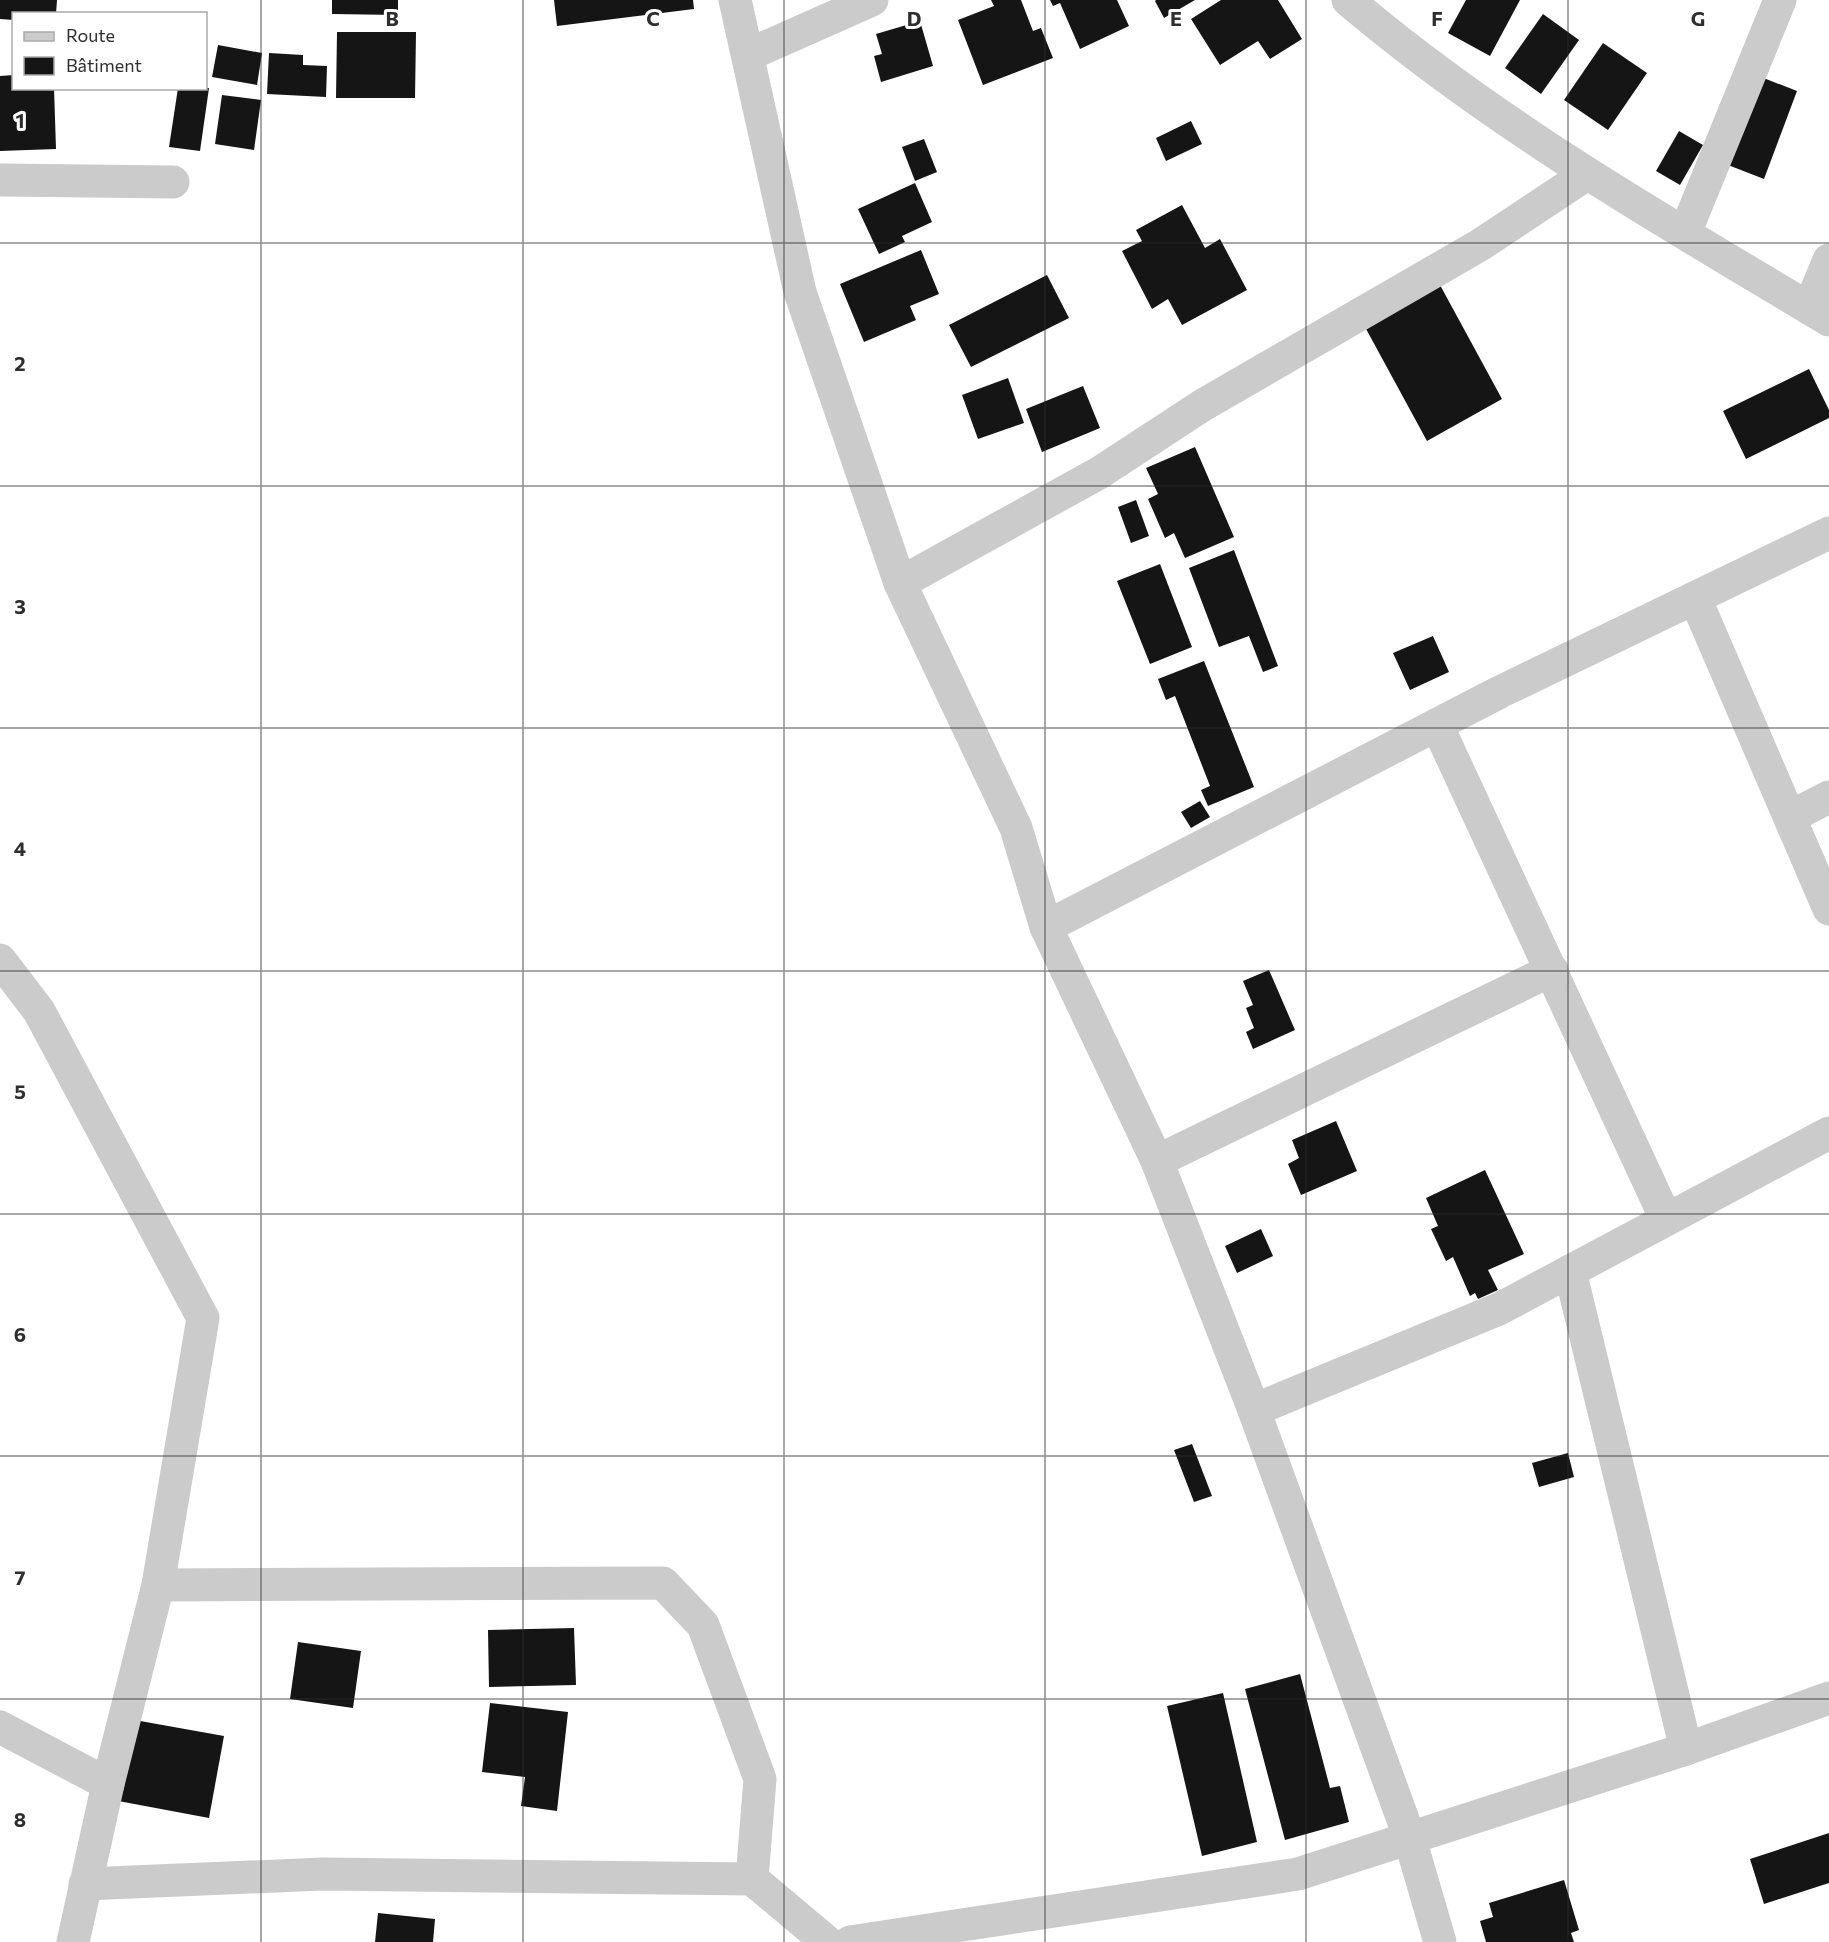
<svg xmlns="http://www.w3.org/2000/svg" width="1829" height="1942" font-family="Commissioner,sans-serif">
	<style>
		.building { fill: #151515 }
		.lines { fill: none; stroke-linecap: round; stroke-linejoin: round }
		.street { stroke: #cbcbcb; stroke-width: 33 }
		.grid { fill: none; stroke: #2e2e2e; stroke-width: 1.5; stroke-opacity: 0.55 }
		.grid-label { font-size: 20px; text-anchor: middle; font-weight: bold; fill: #2e2e2e; stroke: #fff; stroke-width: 6; stroke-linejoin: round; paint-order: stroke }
	</style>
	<rect width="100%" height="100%" fill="#fff"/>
	<g class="building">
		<polygon points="0,0 57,0 56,14 14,14 14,20 0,19"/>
		<polygon points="332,0 398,0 398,15 332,14"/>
		<polygon points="554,0 693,0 694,9 557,26"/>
		<polygon points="991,0 1021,0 1033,31 1041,28 1053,58 983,85 958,20 994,6"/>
		<polygon points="1050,0 1117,0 1129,26 1080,49 1060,3 1053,6"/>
		<polygon points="1195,0 1164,18 1155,1 1156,0"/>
		<polygon points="1221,0 1278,0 1302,39 1270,59 1258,41 1220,65 1191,19"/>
		<polygon points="1466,0 1520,0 1490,56 1448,33"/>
		<polygon points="1543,14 1579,40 1541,94 1505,68"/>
		<polygon points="920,21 933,66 881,82 874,56 882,54 876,34"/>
		<polygon points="337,32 416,32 415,98 336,98"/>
		<polygon points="1603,43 1647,73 1608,130 1564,100"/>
		<polygon points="218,45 262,53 257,85 212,77"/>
		<polygon points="269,53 303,55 303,65 327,66 326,97 267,94"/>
		<polygon points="14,75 14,88 54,88 56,149 0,151 0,76"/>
		<polygon points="1761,77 1797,91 1764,179 1728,165"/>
		<polygon points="178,88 209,88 200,151 169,147"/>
		<polygon points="222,95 261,100 254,150 215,144"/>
		<polygon points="1191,121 1202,144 1166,161 1156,138"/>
		<polygon points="1679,131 1703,145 1680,185 1656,171"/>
		<polygon points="924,139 937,172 915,181 902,147"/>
		<polygon points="915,183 932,222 902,236 905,242 879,254 858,209"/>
		<polygon points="1182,205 1205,248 1220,239 1247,290 1182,325 1168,299 1152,309 1122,251 1142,241 1136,230"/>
		<polygon points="921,250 939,294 910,306 916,320 864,342 840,284"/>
		<polygon points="1047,275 1069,318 971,367 949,325"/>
		<polygon points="1440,285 1502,399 1427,441 1365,327"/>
		<polygon points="1809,369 1829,410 1829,418 1746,459 1723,411"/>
		<polygon points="1008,378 1024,423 978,439 962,395"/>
		<polygon points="1083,386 1100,428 1042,452 1026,409"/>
		<polygon points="1195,447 1234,537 1185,558 1174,533 1165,538 1148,499 1158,494 1146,468"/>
		<polygon points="1136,500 1149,536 1131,543 1118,507"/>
		<polygon points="1234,550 1278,666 1263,672 1249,636 1219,647 1189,568"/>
		<polygon points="1160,564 1192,647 1150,664 1117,581"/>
		<polygon points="1433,636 1449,672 1410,690 1393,653"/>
		<polygon points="1204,661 1254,787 1208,806 1201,790 1210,786 1175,696 1166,700 1158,679"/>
		<polygon points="1200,801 1210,817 1191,828 1181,812"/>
		<polygon points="1269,970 1295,1030 1253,1049 1246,1032 1254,1028 1246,1008 1253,1005 1243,981"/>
		<polygon points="1336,1121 1357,1171 1301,1195 1288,1164 1299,1158 1292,1140"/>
		<polygon points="1485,1170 1524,1254 1488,1270 1498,1290 1478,1299 1475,1293 1470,1296 1453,1257 1446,1261 1431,1229 1438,1226 1426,1198"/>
		<polygon points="1261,1229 1273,1256 1237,1273 1225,1246"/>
		<polygon points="1192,1444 1212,1496 1194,1502 1174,1450"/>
		<polygon points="1568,1453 1574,1477 1539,1487 1532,1463"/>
		<polygon points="574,1628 576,1685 489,1687 488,1630"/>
		<polygon points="298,1642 361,1651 353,1708 290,1699"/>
		<polygon points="1300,1674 1330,1788 1340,1786 1349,1822 1285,1840 1245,1689"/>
		<polygon points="1223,1693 1257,1842 1202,1856 1167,1706"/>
		<polygon points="490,1703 568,1712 557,1811 521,1806 525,1777 482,1772"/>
		<polygon points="129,1719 224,1736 209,1818 113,1800"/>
		<polygon points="1829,1833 1829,1883 1764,1904 1750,1859"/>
		<polygon points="1564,1880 1579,1930 1571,1933 1574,1942 1486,1942 1480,1921 1493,1917 1489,1903"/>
		<polygon points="378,1913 435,1919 433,1942 375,1942"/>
	</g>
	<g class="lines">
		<g class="street">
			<polyline points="735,0 800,292 900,583 1016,828 1046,927 1157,1161 1254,1410 1409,1836 1440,1942"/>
			<path d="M1348 0C1495 125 1664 221 1829 320"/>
			<polyline points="748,55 872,0"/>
			<polyline points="0,180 173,182"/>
			<polyline points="1685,233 1780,0"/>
			<polyline points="1809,308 1829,260"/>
			<polyline points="900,583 1099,473 1203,405 1480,245 1587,174"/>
			<polyline points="1695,598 1829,909"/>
			<polyline points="1437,725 1666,1219"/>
			<polyline points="1790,817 1829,797"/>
			<polyline points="1046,927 1500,692 1829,533"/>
			<polyline points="0,960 39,1011 203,1318 158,1585 108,1784 73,1942"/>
			<polyline points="1157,1161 1552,970"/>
			<polyline points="1570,1271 1686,1749"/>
			<polyline points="1254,1410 1499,1309 1829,1133"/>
			<polyline points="158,1585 663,1583 703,1625 760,1779 752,1879"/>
			<polyline points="0,1727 108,1784"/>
			<polyline points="85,1884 323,1874 752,1879 827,1942"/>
			<polyline points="850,1942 1298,1874 1686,1749 1829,1698"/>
		</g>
	</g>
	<path class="grid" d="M261 0V1942M523 0V1942M784 0V1942M1045 0V1942M1306 0V1942M1568 0V1942M0 243H1829M0 486H1829M0 728H1829M0 971H1829M0 1214H1829M0 1456H1829M0 1699H1829"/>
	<g class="grid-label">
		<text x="392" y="26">B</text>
		<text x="653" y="26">C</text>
		<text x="914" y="26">D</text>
		<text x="1176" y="26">E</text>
		<text x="1437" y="26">F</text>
		<text x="1698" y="26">G</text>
		<text x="20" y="128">1</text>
		<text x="20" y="371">2</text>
		<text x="20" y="614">3</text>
		<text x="20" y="856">4</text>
		<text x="20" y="1099">5</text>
		<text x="20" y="1342">6</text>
		<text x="20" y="1585">7</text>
		<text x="20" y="1827">8</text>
	</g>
	<rect x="12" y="12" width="195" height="78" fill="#ffffff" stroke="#ababab" stroke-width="1.5"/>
	<rect x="24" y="32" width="30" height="9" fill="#cbcbcb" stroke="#ababab" stroke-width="1.5"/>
	<text x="66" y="42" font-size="18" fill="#2e2e2e">Route</text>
	<rect x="24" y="57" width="30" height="18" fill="#151515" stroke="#ababab" stroke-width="1.5"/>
	<text x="66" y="72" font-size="18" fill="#2e2e2e">Bâtiment</text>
</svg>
